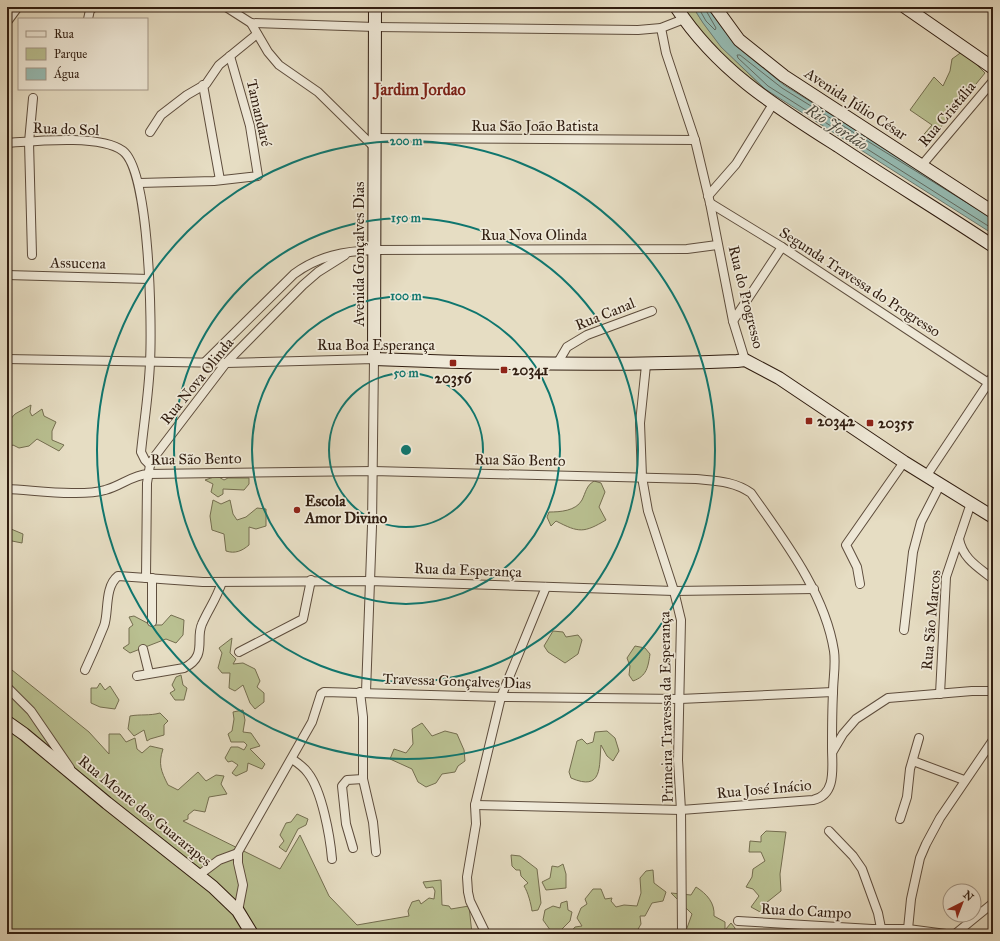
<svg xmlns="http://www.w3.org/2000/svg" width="1000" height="941" font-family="'IM FELL Great Primer',serif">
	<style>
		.green { fill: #b9c091; stroke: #746e50 }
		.water { fill: #96bcb4; stroke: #6d7c72 }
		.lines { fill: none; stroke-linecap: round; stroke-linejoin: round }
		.shore { stroke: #636c62; stroke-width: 1 }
		.street-casing { stroke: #5e4d3d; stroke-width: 10 }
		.secondary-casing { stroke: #301d10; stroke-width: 14 }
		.street { stroke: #efe9d8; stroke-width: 8 }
		.secondary { stroke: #efe9d8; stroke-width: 12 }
		.ring { fill: none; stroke: #0f766e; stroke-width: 2 }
		.poi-dot { fill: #8f2418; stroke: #efe9d8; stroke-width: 1.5 }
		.labels { text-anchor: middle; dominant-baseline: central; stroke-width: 3.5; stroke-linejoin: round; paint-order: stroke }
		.street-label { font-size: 15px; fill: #301d10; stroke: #efe9d8 }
		.poi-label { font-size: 15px; font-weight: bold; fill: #301d10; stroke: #efe9d8; text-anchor: start }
		.neighbourhood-label { font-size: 16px; font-weight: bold; fill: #7a1f14; stroke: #efe9d8 }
		.water-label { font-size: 16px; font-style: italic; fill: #4f4d41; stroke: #efe9d8 }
		.centre { fill: #0f766e; stroke: #efe9d8; stroke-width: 2 }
		.ring-label { font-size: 12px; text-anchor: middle; font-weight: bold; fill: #0f766e; stroke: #efe9d8; stroke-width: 3.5; stroke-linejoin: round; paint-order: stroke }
	</style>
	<rect width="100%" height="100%" fill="#e6ddc3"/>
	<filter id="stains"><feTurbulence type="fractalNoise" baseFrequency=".005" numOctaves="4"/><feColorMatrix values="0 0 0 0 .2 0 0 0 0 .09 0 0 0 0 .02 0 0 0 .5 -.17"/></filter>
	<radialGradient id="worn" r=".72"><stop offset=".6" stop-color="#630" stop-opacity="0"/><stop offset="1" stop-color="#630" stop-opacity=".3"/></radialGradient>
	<g class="green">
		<path d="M682 7H693C712 39 736 62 763 87L761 89 712 46Z"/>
		<polygon points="963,51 985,73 926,145 919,140 932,125 910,110 934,77 943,86 950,71 952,59"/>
		<polygon points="31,405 30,412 32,416 42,409 44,416 56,422 52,431 52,440 64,445 59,451 37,439 29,446 19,448 13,445 7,448 7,423 15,414"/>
		<polygon points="217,476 224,480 228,478 249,478 249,484 244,490 223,489 223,494 218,497 211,492 213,484 205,480"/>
		<path d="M594 481 601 483 605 492 599 507 606 520C584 533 579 533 556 521L551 526 547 517 549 512C560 512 576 511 582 500 586 492 586 486 594 481Z"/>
		<path d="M213 500 221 504 230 500 233 514 237 520 246 517 257 508 266 509V526L256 529 249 527V545C242 551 235 554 226 551L224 534 212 530 210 516Z"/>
		<polygon points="7,524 11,529 23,534 22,543 7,540"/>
		<polygon points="171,615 184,620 183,635 176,643 166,639 130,653 123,648 129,644 129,628 133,625 129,617 134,616 151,625 162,625"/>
		<polygon points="553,631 563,632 566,637 578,635 582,640 578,654 565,663 548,652 544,646"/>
		<polygon points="232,638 230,653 236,659 233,664 243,663 255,669 260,681 257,687 264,693 264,702 255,709 250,703 243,685 235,691 229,688 230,673 222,673 218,668 222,653 219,648"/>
		<path d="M635 646 645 648 650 654C648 667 647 676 633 681L629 675 630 666 627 658Z"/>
		<path d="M7 668 12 670 89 732 109 754V734H120L126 742 135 738 137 749 142 753 150 746 163 749C158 764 161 771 168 785L178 790 198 772 206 781 216 775 224 776 221 784 227 794 209 797 205 812 194 810 188 815V819L183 821 280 869 300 835 329 896 357 925 409 916 408 911 412 902 419 900 421 904 429 898 434 899 435 891 433 887 426 888 423 882 441 880 442 905 449 906 451 909 469 906 472 934H7Z"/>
		<polygon points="181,675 183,685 187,688 184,700 175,700 170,693 175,690 172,685 176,677"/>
		<polygon points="100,683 105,690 110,686 119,700 115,709 100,707 91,703 91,688 97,688"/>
		<polygon points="243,710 245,720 243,732 251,733 260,746 250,749 265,764 262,769 248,763 247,771 236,776 232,773 238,765 232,761 228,762 225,758 231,747 238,747 244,750 247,745 244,742 231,742 228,734 232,731 234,719 233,712"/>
		<path d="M160 713 168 721 164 725V735L150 739 147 741 144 730 134 736 128 729 130 716C141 714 149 716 160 713Z"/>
		<polygon points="422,723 432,736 445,731 457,734 464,750 465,761 458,766 455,772 442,774 436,783 426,787 418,782 412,769 390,759 394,749 406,753 413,744 412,729"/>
		<path d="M607 731 615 738 619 751 613 761 607 756 601 745C599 766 603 792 571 778L569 772 577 741 582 739 587 744 593 742 595 732Z"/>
		<polygon points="297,814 308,819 306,825 298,829 286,852 279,847 284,841 280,835 286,823 291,822"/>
		<polygon points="766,831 786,832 780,874 781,891 766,903 762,913 751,907 759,896 753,889 746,887 752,877 753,869 765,861 761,852 749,852 750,841 761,842 761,836"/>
		<path d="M511 855 520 856 537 869 541 903 538 910 532 911C531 904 528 892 524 886L528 883 521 876 520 870H516L512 866Z"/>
		<polygon points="563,864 566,874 566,888 546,890 542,882 550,878 552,866 558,867"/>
		<polygon points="653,870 654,883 666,892 663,901 652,903 645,916 640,916 641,924 637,931 639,934 569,934 575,927 582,926 577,918 581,908 587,904 585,899 593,889 601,889 605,899 612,898 611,901 616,907 624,905 637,906 641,893 640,878 646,871"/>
		<path d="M696 887C707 894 715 903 714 916L725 922V930L731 923 735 928V934H683L687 928 692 914 671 893 691 895Z"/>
		<polygon points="567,901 568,910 572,912 570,921 557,934 553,934 543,920 545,910 553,906 560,908 561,903"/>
	</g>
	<polygon class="water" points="693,7 707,7 735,45 784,85 993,216 993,234 765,89 721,47 703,23"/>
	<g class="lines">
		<g class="shore">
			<polyline points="698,7 706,21 715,30 716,28 704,7"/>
			<polyline points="993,219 782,88 740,55 737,55 738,58 768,86 993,229"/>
		</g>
		<defs>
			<g id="street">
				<polyline points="226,7 251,23 375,27 638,30 661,28 684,19"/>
				<polyline points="88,19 90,10 94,7"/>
				<polyline points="7,22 18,7"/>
				<polyline points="251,23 268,52 279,65 318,92 375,148"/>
				<polyline points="661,28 666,53 695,140 710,203 733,321 745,360"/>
				<polyline points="203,85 220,180"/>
				<polyline points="150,132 161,115 187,95 206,84 219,65 257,34"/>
				<polyline points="375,138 695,140"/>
				<path d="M7 143C35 141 101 134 123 151 150 172 152 325 150 362 149 392 144 422 141 452L145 460 150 465"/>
				<polyline points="922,165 993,81"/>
				<polyline points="139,183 214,181 258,176 250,126 230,56"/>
				<polyline points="708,196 736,164 773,104"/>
				<polyline points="710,203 782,247 993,386"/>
				<polyline points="32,255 29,142 33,98"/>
				<polyline points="7,275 149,279"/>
				<polyline points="733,321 782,247"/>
				<polyline points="7,359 226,363 374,359 372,526 366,692"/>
				<path d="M204 363 294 274C318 256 345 251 374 250L687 249 717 245"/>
				<polyline points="557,364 567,347 587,335 652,311"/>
				<polyline points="646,365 640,423 642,477 648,511 674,591 681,620 678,760 681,810 682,934"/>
				<polyline points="927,475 993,376"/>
				<path d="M7 489C34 490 81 497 105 490 121 486 132 475 148 474L373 471 696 479C716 481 734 481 751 493 784 540 825 593 834 651 836 665 833 679 833 693 832 712 832 730 832 748 832 767 837 795 813 800L681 810 475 805"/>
				<path d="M959 539C963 559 978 567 993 579"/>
				<polyline points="146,578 147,483 150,465 155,456 226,363 303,285 318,272 345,255"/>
				<polyline points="860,584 857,567 846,545 904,462"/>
				<polyline points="152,622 152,578"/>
				<polyline points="904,630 913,552 921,522 940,485"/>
				<polyline points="143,649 149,673"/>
				<polyline points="239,652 303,619 311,580"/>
				<path d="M85 670C92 655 98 641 104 626 109 613 104 587 118 576L203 582 370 581 674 591 814 589"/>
				<path d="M137 676 184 668C208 656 195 639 202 624 209 608 216 600 222 582"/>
				<polyline points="7,687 31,711 70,768"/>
				<polyline points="360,692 363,717 363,779 373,822 376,852"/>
				<polyline points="940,694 946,577 971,503"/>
				<polyline points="833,751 843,734 856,719 888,698 972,691 993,691"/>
				<path d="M292 759C298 763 304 767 308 773 322 791 330 836 332 859"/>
				<polyline points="913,761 964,780"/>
				<polyline points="900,819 907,797 910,769 919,738"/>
				<polyline points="829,831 853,856 862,869 878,913 881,928"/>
				<polyline points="353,848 346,824 342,786 347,780 363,779"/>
				<polyline points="199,875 219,860 238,853"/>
				<polyline points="238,911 243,885 238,863 238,852 312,722 321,694 324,692 501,697 680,699 833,692"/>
				<polyline points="738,921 872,929 908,929 946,934"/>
				<polyline points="908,929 911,899 920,858 926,844 940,818 993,740"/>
				<polyline points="486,934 470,901 468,892 467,877 476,824 475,805 501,697 546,587"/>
				<polyline points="955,934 993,903"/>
			</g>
			<g id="secondary">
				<path d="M375 7 374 359C495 364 616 366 737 361L745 360 779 378 904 462 993 517"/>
				<path d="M676 7C718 71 775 106 838 146 889 180 942 212 993 246"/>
				<polyline points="715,7 739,40 784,76 993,212"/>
				<polyline points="905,7 993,68"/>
				<polyline points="7,722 24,734 107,803 213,887 238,911 252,934"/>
			</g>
		</defs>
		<use href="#street" class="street-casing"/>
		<use href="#secondary" class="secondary-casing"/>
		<use href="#street" class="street"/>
		<use href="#secondary" class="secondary"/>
	</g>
	<g class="ring">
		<circle cx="406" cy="450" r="77"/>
		<circle cx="406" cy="450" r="154"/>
		<circle cx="406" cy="450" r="232"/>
		<circle cx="406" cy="450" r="309"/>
	</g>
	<g class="poi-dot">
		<rect x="449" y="359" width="8" height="8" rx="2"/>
		<rect x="500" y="366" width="8" height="8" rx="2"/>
		<rect x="805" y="417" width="8" height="8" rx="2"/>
		<rect x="866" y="419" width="8" height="8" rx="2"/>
		<circle cx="297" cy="510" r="4"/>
	</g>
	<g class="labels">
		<g class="street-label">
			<text transform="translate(856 104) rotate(33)">Avenida Júlio César</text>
			<text transform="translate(259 113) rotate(77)">Tamandaré</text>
			<text transform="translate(947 114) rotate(-50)">Rua Cristália</text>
			<text x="535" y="126">Rua São João Batista</text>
			<text transform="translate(66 129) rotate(2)">Rua do Sol</text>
			<text x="534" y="235">Rua Nova Olinda</text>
			<text transform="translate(359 254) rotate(-90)">Avenida Gonçalves Dias</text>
			<text transform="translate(78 263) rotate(1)">Assucena</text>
			<text transform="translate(860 282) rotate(33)">Segunda Travessa do Progresso</text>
			<text transform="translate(746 297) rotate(76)">Rua do Progresso</text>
			<text transform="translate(605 314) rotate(-22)">Rua Canal</text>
			<text x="376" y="345">Rua Boa Esperança</text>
			<text transform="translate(197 381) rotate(-51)">Rua Nova Olinda</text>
			<text transform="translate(196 459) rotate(-1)">Rua São Bento</text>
			<text transform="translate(520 460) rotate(1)">Rua São Bento</text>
			<text transform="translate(468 570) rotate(2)">Rua da Esperança</text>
			<text transform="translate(931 620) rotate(-85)">Rua São Marcos</text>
			<text transform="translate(457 681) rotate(2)">Travessa Gonçalves Dias</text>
			<text transform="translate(666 707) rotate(-91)">Primeira Travessa da Esperança</text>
			<text transform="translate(764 789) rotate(-5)">Rua José Inácio</text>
			<text transform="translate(145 811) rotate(39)">Rua Monte dos Guararapes</text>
			<text transform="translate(806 911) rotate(3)">Rua do Campo</text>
		</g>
		<g class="poi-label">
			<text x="512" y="370">20341</text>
			<text x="453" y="378" text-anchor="middle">20356</text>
			<text x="817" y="421">20342</text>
			<text x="878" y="423">20355</text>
			<text x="305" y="501">Escola<tspan x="305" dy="17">Amor Divino</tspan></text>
		</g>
		<g class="neighbourhood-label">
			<text x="420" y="89">Jardim Jordao</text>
		</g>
		<g class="water-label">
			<text transform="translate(837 127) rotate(33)">Rio Jordão</text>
		</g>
	</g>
	<circle cx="406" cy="450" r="6" class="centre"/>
	<g class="ring-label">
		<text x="406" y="145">200 m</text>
		<text x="406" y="222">150 m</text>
		<text x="406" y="300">100 m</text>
		<text x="406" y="377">50 m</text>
	</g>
	<rect width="1000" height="941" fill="none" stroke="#e6ddc3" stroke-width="24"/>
	<rect x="8" y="8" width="984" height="925" fill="none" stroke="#301d10" stroke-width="2"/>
	<rect x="12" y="12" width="976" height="917" fill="none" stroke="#301d10"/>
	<rect x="18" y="18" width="130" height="72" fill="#efe9d8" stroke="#a39788"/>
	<rect x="26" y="31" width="20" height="6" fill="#efe9d8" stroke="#a39788"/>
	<text x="54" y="38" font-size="12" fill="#301d10">Rua</text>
	<rect x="26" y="48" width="20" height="12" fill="#b9c091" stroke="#a39788"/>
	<text x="54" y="58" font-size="12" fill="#301d10">Parque</text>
	<rect x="26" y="68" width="20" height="12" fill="#96bcb4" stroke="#a39788"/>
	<text x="54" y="78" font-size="12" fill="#301d10">Água</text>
	<g transform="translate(962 903) rotate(42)"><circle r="19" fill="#efe9d8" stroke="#a39788"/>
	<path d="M0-3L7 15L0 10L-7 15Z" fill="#8f2418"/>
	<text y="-6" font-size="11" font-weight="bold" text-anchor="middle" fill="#301d10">N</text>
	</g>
	<rect width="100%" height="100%" filter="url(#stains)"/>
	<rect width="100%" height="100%" fill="url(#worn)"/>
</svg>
